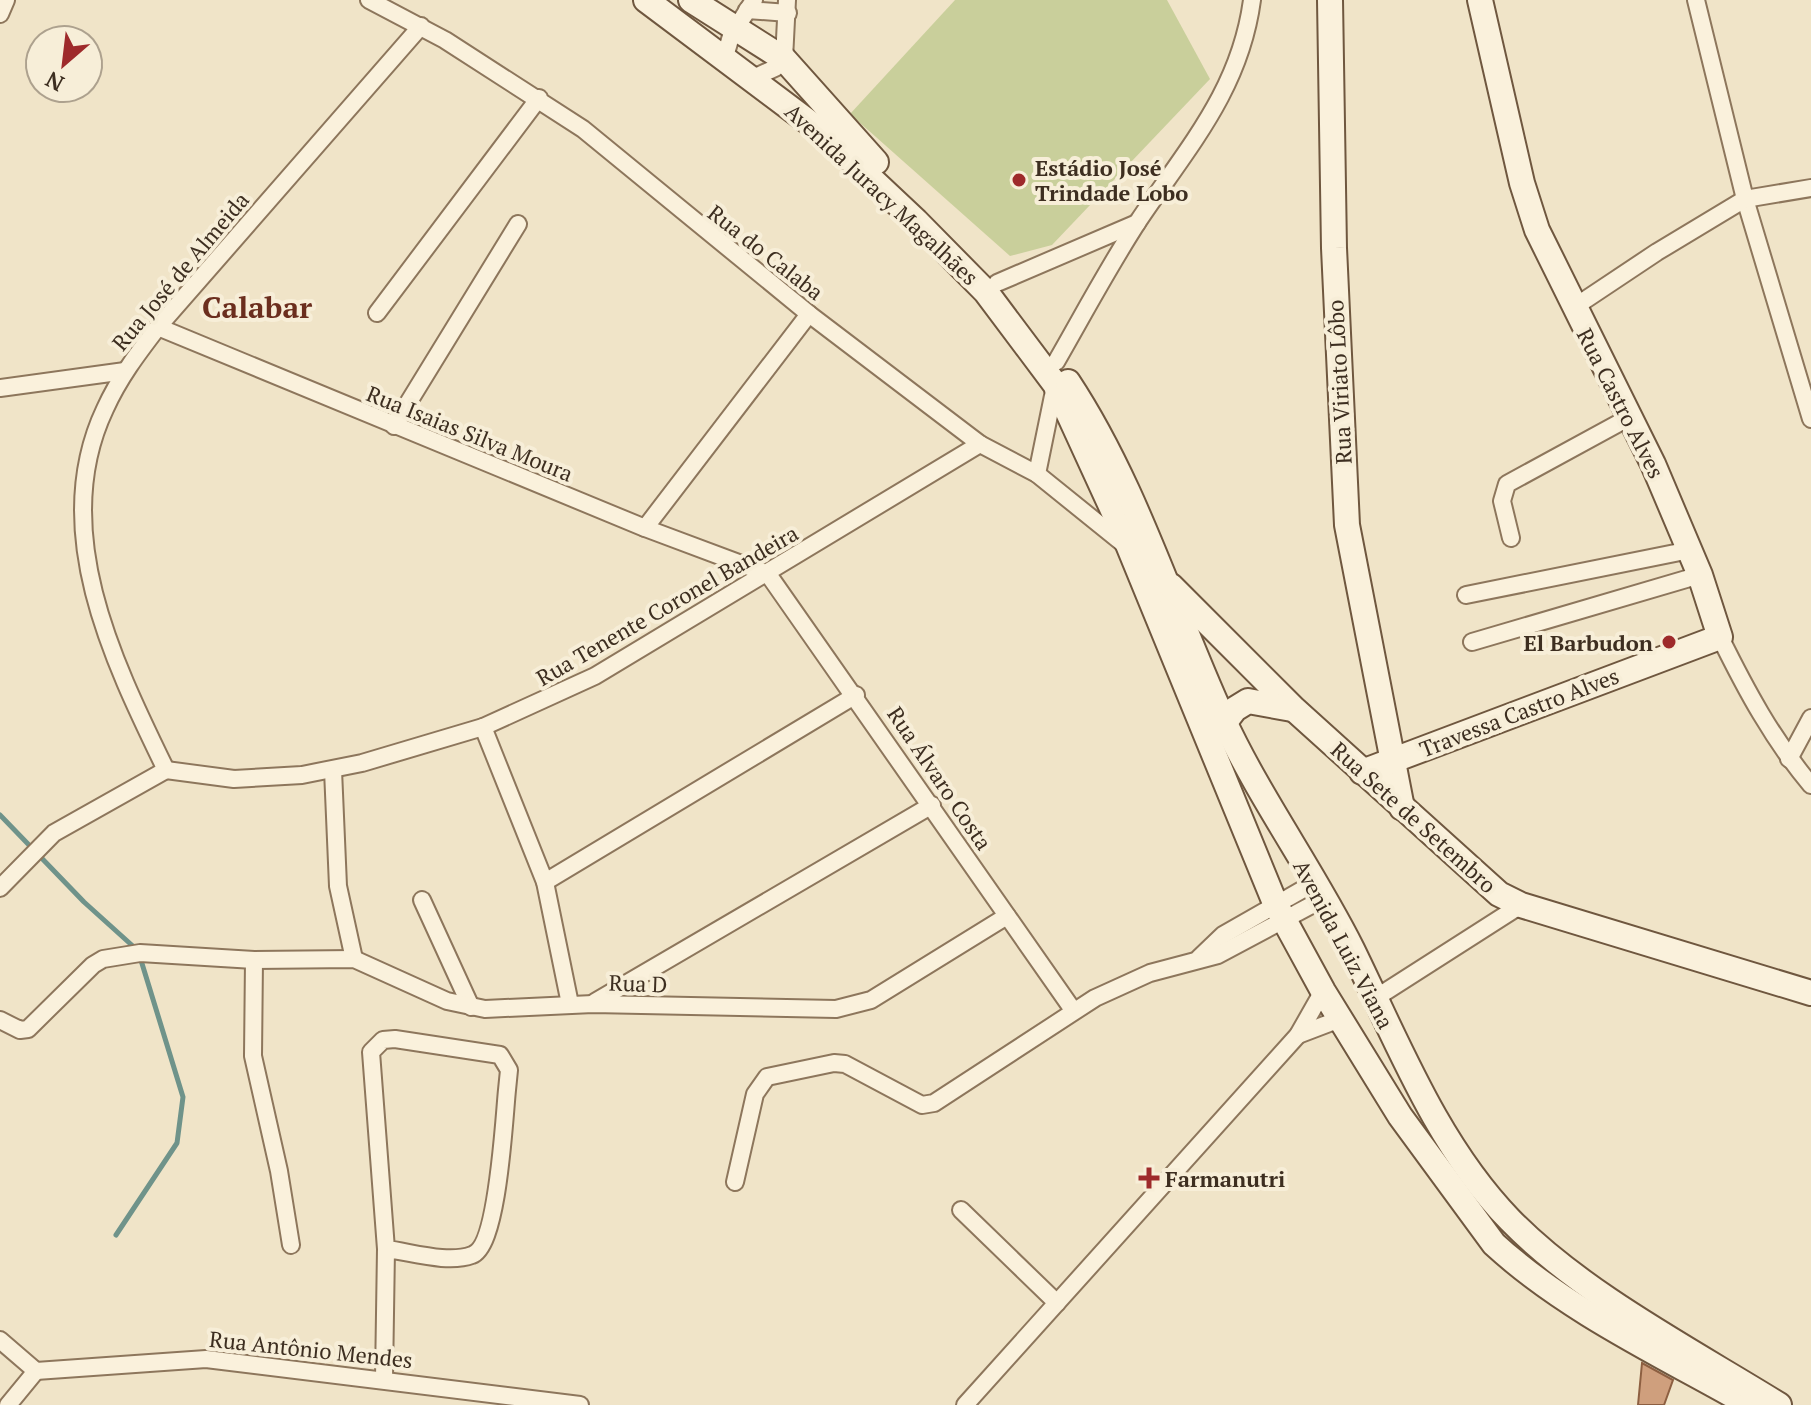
<svg xmlns="http://www.w3.org/2000/svg" width="1811" height="1405" font-family="'PT Serif',serif">
	<style>
		.green { fill: #c9cf9b }
		.lines { fill: none; stroke-linecap: round; stroke-linejoin: round }
		.stream { stroke: #6f938a; stroke-width: 5 }
		.building { fill: #cf9f7d; stroke: #8d5f41; stroke-width: 2 }
		.street-casing { stroke: #8d765c; stroke-width: 20 }
		.secondary-casing { stroke: #6f573f; stroke-width: 28 }
		.street { stroke: #faf1dc; stroke-width: 16 }
		.secondary { stroke: #faf1dc; stroke-width: 24 }
		.poi-dot { fill: #9e2a2b; stroke: #f7eed8; stroke-width: 3 }
		.labels { text-anchor: middle; dominant-baseline: central; stroke-width: 8; stroke-linejoin: round; paint-order: stroke }
		.poi-label { font-size: 22px; font-weight: bold; fill: #3d2e20; stroke: #f7eed8; text-anchor: start }
		.street-label { font-size: 22px; fill: #3d2e20; stroke: #f7eed8 }
		.district-label { font-size: 30px; font-weight: bold; fill: #6b2e1e; stroke: #f7eed8 }
	</style>
	<rect width="100%" height="100%" fill="#f0e4c8"/>
	<polygon class="green" points="955,0 1167,0 1210,79 1052,245 1010,256 850,114"/>
	<g class="lines">
		<g class="stream">
			<polyline points="0,815 84,902 135,948"/>
			<polyline points="116,1235 177,1143 183,1097 140,957"/>
		</g>
	</g>
	<polygon class="building" points="1642,1363 1673,1380 1664,1405 1638,1405"/>
	<g class="lines">
		<defs>
			<g id="street">
				<polyline points="369,0 445,40 583,129 809,314 980,444 1037,474 1125,545"/>
				<polyline points="1696,0 1745,199 1811,419"/>
				<polyline points="747,10 788,13"/>
				<polyline points="0,14 6,0"/>
				<polyline points="724,60 731,36 754,0"/>
				<polyline points="751,79 775,68 784,59 787,0"/>
				<polyline points="997,283 1137,223"/>
				<polyline points="1573,308 1657,252 1745,199 1811,188"/>
				<polyline points="377,313 539,98"/>
				<polyline points="158,327 645,528 768,574 1073,1010"/>
				<path d="M1056 362C1083 315 1109 266 1139 220 1188 147 1240 90 1252 0"/>
				<polyline points="0,388 125,371"/>
				<polyline points="394,426 518,224"/>
				<polyline points="1037,474 1055,386"/>
				<polyline points="645,528 809,314"/>
				<polyline points="1511,538 1502,501 1507,484 1630,417"/>
				<polyline points="1466,595 1690,550"/>
				<path d="M1720 637C1746 690 1773 740 1811 785"/>
				<polyline points="1472,642 1700,575"/>
				<polyline points="483,727 545,882 570,1004"/>
				<polyline points="1789,759 1811,718"/>
				<polyline points="166,770 234,779 302,775 362,763 483,727 595,676 980,444"/>
				<path d="M166 770C113 661 48 529 105 409 119 378 138 353 158 327L421 26"/>
				<polyline points="333,770 338,886 354,959"/>
				<polyline points="545,882 856,695"/>
				<polyline points="0,888 54,833 166,770"/>
				<polyline points="422,900 471,1007"/>
				<polyline points="1199,958 1223,935 1314,883"/>
				<polyline points="254,960 253,1056 279,1171 291,1245"/>
				<polyline points="1374,999 1521,905"/>
				<polyline points="595,1002 932,805"/>
				<polyline points="0,1020 20,1030 28,1029 93,965 103,959 140,953 254,960 354,959 447,1001 485,1009 593,1004 836,1009 871,1000 1007,916"/>
				<polyline points="1298,1035 1340,1019"/>
				<polyline points="735,1182 755,1094 767,1077 834,1063 845,1064 922,1105 934,1103 1095,998 1150,973 1218,955 1323,899"/>
				<polyline points="961,1210 1057,1303"/>
				<polyline points="0,1340 36,1371"/>
				<polyline points="36,1371 206,1359 580,1405"/>
				<path d="M384 1378 386 1249 371 1052 383 1040 395 1039 500 1055 509 1070 507 1090C504 1119 498 1246 472 1255 448 1264 411 1252 386 1249"/>
				<polyline points="8,1405 36,1371"/>
				<polyline points="965,1405 1298,1035 1323,991"/>
			</g>
			<g id="secondary">
				<path d="M646 0 818 129 916 221 986 292 1055 384 1122 530 1275 903 1323 991 1400 1116 1494 1244C1567 1311 1664 1356 1750 1405"/>
				<polyline points="691,0 784,59 876,162"/>
				<polyline points="1330,0 1334,248 1347,525 1402,808"/>
				<path d="M1068 382C1136 485 1172 608 1223 719 1260 799 1313 871 1352 949 1397 1041 1437 1145 1510 1220 1581 1293 1692 1351 1779 1405"/>
				<polyline points="1171,586 1294,709 1499,894 1521,905 1811,993"/>
				<polyline points="1225,722 1235,709 1248,701 1292,709"/>
				<polyline points="1362,772 1720,637 1700,575 1653,464 1537,230 1522,183 1480,0"/>
			</g>
		</defs>
		<use href="#street" class="street-casing"/>
		<use href="#secondary" class="secondary-casing"/>
		<use href="#street" class="street"/>
		<use href="#secondary" class="secondary"/>
	</g>
	<g class="poi-dot">
		<circle cx="1019" cy="180" r="8"/>
		<circle cx="1669" cy="642" r="8"/>
		<path d="M1145 1166h8v8h8v8h-8v8h-8v-8h-8v-8h8z"/>
	</g>
	<g class="labels">
		<g class="poi-label">
			<text x="1035" y="167">Estádio José<tspan x="1035" dy="25">Trindade Lobo</tspan></text>
			<text x="1653" y="642" text-anchor="end">El Barbudon</text>
			<text x="1165" y="1178">Farmanutri</text>
		</g>
		<g class="street-label">
			<text transform="translate(882 194) rotate(43)">Avenida Juracy Magalhães</text>
			<text transform="translate(766 252) rotate(38)">Rua do Calaba</text>
			<text transform="translate(180 271) rotate(-50)">Rua José de Almeida</text>
			<text transform="translate(1339 382) rotate(-93)">Rua Viriato Lôbo</text>
			<text transform="translate(1621 403) rotate(63)">Rua Castro Alves</text>
			<text transform="translate(470 433) rotate(22)">Rua Isaias Silva Moura</text>
			<text transform="translate(667 605) rotate(-30)">Rua Tenente Coronel Bandeira</text>
			<text transform="translate(1519 712) rotate(-21)">Travessa Castro Alves</text>
			<text transform="translate(940 778) rotate(56)">Rua Álvaro Costa</text>
			<text transform="translate(1414 817) rotate(42)">Rua Sete de Setembro</text>
			<text transform="translate(1344 944) rotate(62)">Avenida Luiz Viana</text>
			<text transform="translate(638 983) rotate(2)">Rua D</text>
			<text transform="translate(311 1349) rotate(6)">Rua Antônio Mendes</text>
		</g>
		<g class="district-label">
			<text x="257" y="307">Calabar</text>
		</g>
	</g>
	<g transform="translate(64 64) rotate(208)"><circle r="38" fill="#f7eed8" stroke="#ada18e" stroke-width="2"/>
	<path d="M0-6L14 30L0 20L-14 30Z" fill="#9e2a2b"/>
	<text y="-12" font-size="22" font-weight="bold" text-anchor="middle" fill="#3d2e20">N</text>
	</g>
</svg>
